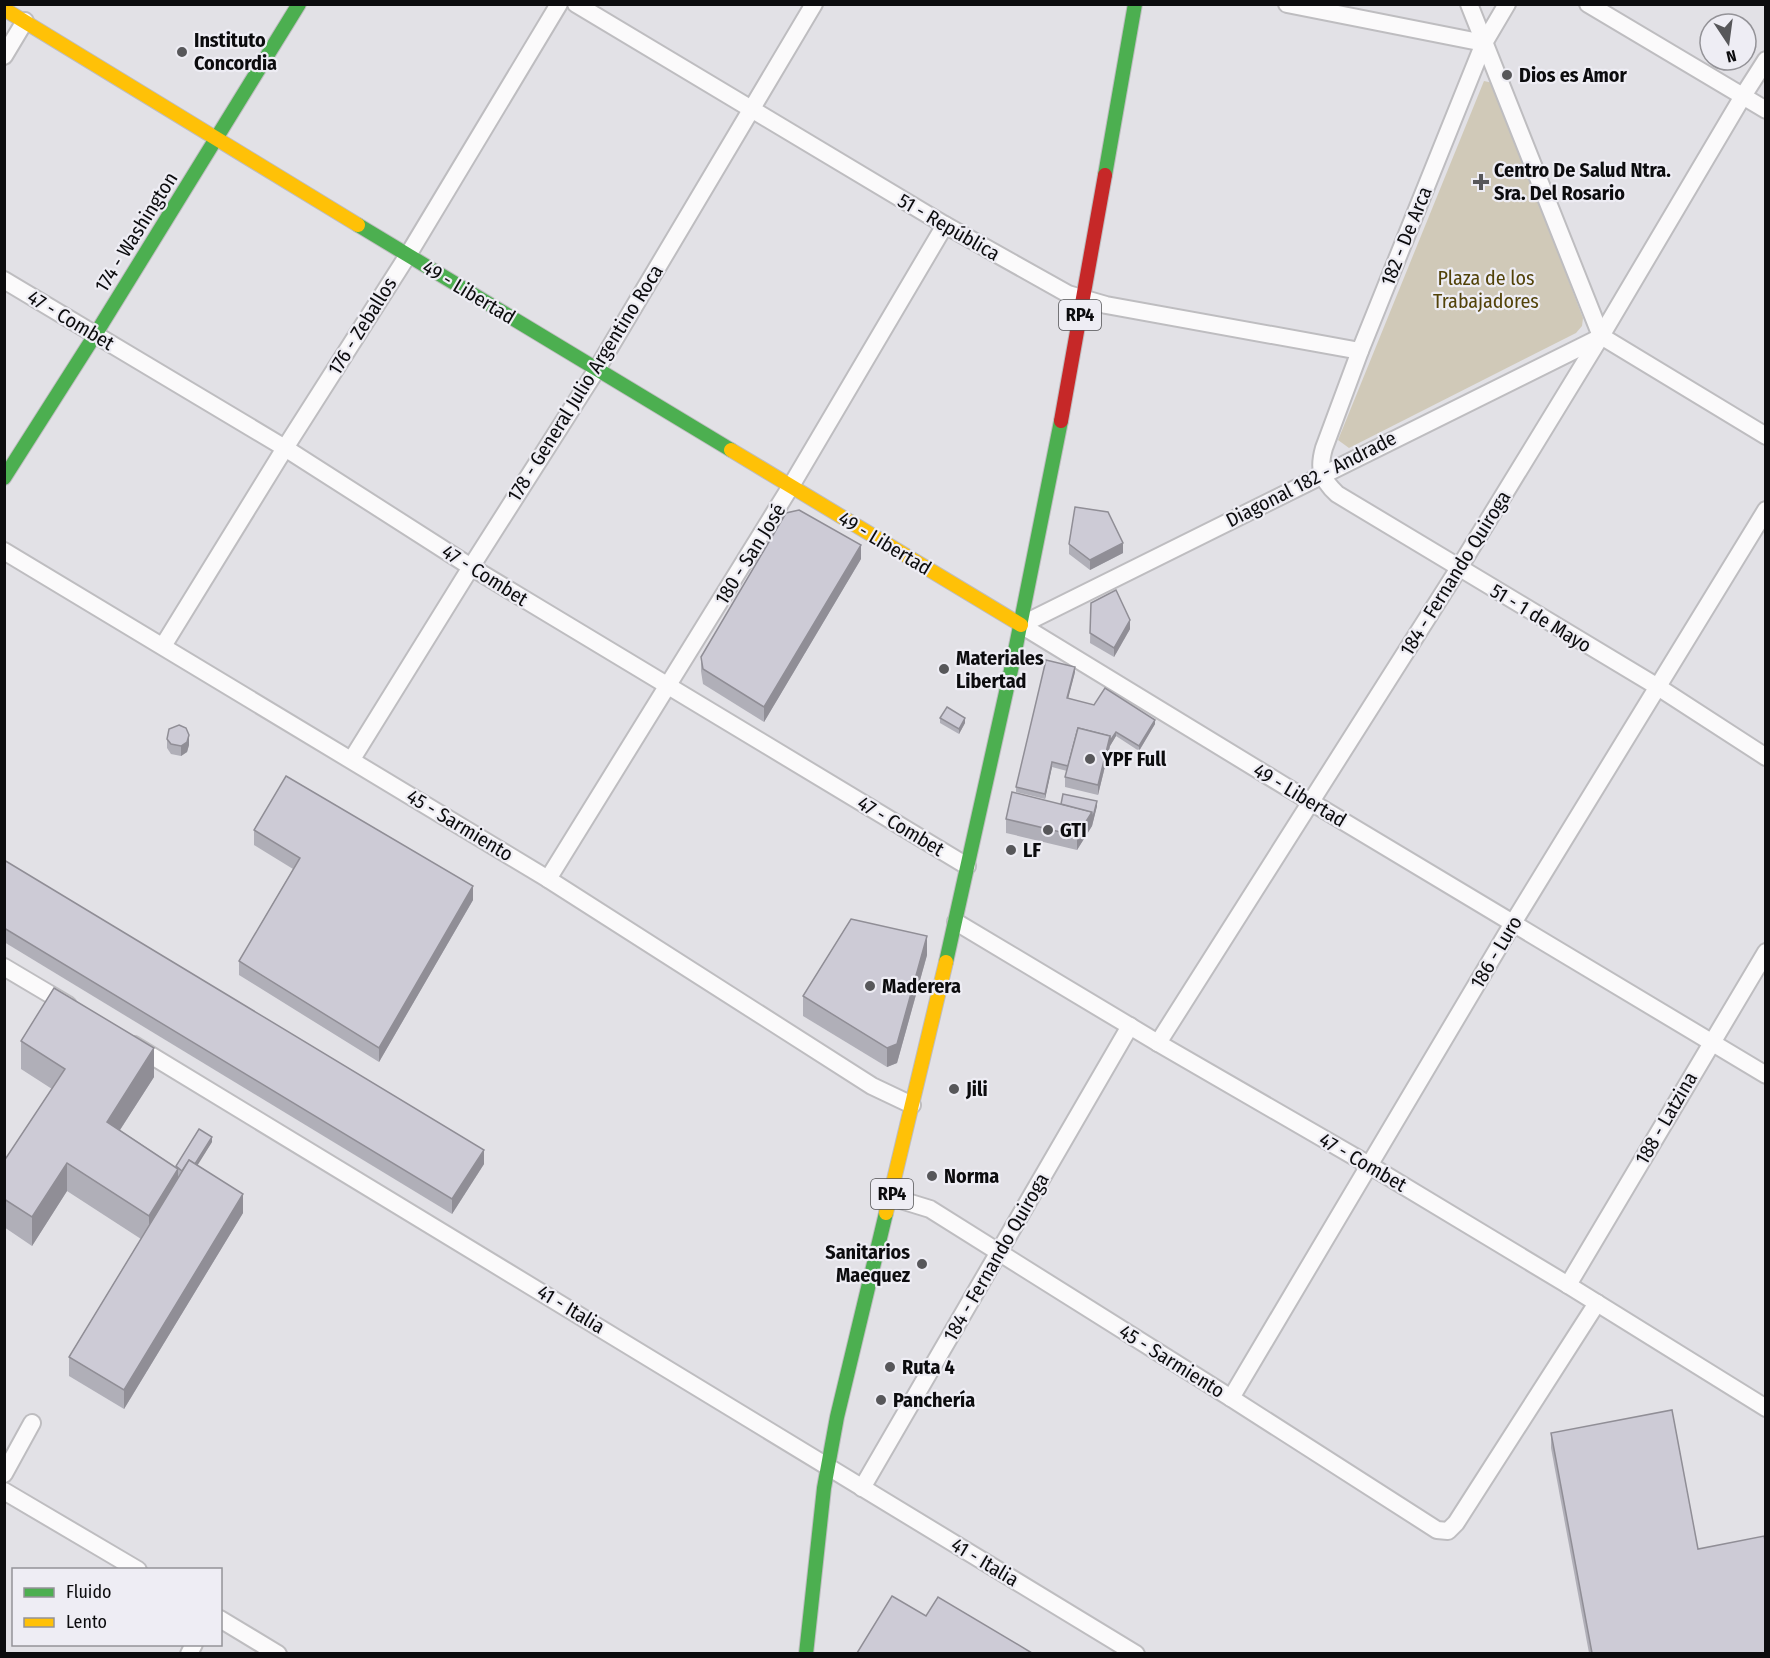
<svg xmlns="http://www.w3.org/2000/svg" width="1770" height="1658" font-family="'Fira Sans Condensed',sans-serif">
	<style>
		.park { fill: #d0c9b8 }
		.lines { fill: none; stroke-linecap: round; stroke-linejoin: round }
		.street-casing { stroke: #bebdc0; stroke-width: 20 }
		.fast-casing { stroke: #bebdc0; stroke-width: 16 }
		.slow-casing { stroke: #bebdc0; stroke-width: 16 }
		.jam-casing { stroke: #bebdc0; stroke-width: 16 }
		.street { stroke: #fbfafb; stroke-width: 16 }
		.fast { stroke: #4caf50; stroke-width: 14 }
		.slow { stroke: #ffc107; stroke-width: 14 }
		.jam { stroke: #c62828; stroke-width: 14 }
		.wall { fill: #b0afb8 }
		.shaded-wall { fill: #908e96 }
		.building { fill: #cdcbd6; stroke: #908e96; stroke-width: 1.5 }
		.poi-dot { fill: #57575a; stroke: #eeedf4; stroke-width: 2 }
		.labels { text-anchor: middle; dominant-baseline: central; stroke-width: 4.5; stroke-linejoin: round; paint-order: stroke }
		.shield { fill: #eeedf4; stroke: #505053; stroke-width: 1.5 }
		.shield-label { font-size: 18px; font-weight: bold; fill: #0c0c0e }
		.poi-label { font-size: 20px; font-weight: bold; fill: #0c0c0e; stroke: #eeedf4; text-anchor: start }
		.street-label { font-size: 20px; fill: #0c0c0e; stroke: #eeedf4 }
		.park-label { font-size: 20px; fill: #524208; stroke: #eeedf4 }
	</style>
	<rect width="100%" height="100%" fill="#e2e1e6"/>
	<polygon class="park" points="1484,81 1493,83 1583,318 1582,326 1576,333 1349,448 1338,440"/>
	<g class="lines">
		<defs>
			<g id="street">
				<polyline points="576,4 945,225 1068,294 1106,305 1360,351"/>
				<polyline points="1287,4 1484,43"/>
				<polyline points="1469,4 1601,336"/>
				<path d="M1507 4 1484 43 1360 351 1324 448C1318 469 1321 479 1337 494L1658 687 1766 757"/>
				<polyline points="1588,4 1766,110"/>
				<polyline points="4,56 25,21"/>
				<polyline points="4,280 285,448 471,567 967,866"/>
				<polyline points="1601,336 1766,436"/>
				<polyline points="4,551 548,879 872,1086 912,1105"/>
				<polyline points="1021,625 1311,802 1766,1075"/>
				<polyline points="1021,625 1601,337"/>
				<polyline points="163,646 285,448 408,255 559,4"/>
				<polyline points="352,759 471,567 597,369 814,4"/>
				<polyline points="548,879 791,486 945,225"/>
				<polyline points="956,922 1158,1043 1369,1165 1568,1285 1766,1408"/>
				<polyline points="4,967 68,1005"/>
				<polyline points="1158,1043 1459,568 1601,336 1743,96 1766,60"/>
				<polyline points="134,1045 1136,1654"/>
				<polyline points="891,1197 930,1209 1231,1398 1437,1530 1448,1531 1456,1523 1597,1303"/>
				<polyline points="1568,1285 1766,952"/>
				<polyline points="1231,1398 1513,923 1766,510"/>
				<polyline points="4,1474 32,1423"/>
				<polyline points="862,1488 1130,1026"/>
				<polyline points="4,1491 138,1570"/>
				<polyline points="220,1619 278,1654"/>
				<polyline points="189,1654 194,1644"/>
			</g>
			<g id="fast">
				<polyline points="1105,175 1135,4"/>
				<polyline points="358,225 731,450"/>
				<polyline points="4,478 95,335 299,4"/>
				<polyline points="946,962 1013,661 1061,421"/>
				<polyline points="806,1654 824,1488 837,1417 886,1213"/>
			</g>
			<g id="slow">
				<polyline points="4,9 358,225"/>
				<polyline points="731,450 1021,625"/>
				<polyline points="886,1213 946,962"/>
			</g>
			<polyline id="jam" points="1061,421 1105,175"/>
		</defs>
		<use href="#street" class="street-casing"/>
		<use href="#fast" class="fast-casing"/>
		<use href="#slow" class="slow-casing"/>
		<use href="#jam" class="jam-casing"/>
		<use href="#street" class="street"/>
		<use href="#fast" class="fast"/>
		<use href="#slow" class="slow"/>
		<use href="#jam" class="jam"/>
	</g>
	<g class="wall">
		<polygon points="1069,544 1123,553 1090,570 1069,554"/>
		<polygon points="861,559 764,722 703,684 701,671 701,657"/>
		<polygon points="1091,603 1130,629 1114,657 1090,643"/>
		<polygon points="1075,672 1068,698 1155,724 1139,751 1116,736 1110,746 1098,795 1065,787 1065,777 1067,771 1052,767 1045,799 1016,792 1016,787"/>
		<polygon points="940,718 965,723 959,734 940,723"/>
		<polygon points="167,739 189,745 187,752 181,756 171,754 167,748"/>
		<polygon points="1061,804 1097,806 1092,826 1077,850 1006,833 1006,819"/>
		<polygon points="254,830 473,900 379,1062 239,975 239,961 293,869 254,845"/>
		<polygon points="4,860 484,1164 452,1214 4,942"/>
		<polygon points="927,955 897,1063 887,1067 803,1016 803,996"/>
		<polygon points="21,1041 154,1077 120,1130 176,1167 212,1142 197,1165 243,1213 124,1409 69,1376 69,1357 141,1239 67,1191 32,1246 4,1227 4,1161 52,1089 21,1069"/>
		<polygon points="1551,1433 1698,1549 1766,1653 1589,1653 1551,1448"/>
	</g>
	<g class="shaded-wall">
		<polygon points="1123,543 1123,553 1090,570 1090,560"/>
		<polygon points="861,545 861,559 764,722 764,707"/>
		<polygon points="1130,620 1130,629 1114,657 1114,648"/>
		<polygon points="1075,667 1075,672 1067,703 1067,698"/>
		<polygon points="965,718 965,723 959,734 959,729"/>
		<polygon points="1155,720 1155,724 1139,751 1139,746"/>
		<polygon points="1116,732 1116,736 1110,746 1098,795 1098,785 1110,736"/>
		<polygon points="189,735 189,745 187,752 181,756 181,746"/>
		<polygon points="1052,762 1052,767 1045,799 1045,794"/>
		<polygon points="1097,801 1097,806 1092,826 1077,850 1077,836 1092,812"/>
		<polygon points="473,886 473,900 379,1062 379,1048"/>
		<polygon points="927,936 927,955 897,1063 887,1067 887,1048"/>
		<polygon points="154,1048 154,1077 107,1150 107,1122"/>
		<polygon points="212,1137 212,1142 189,1179 189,1175"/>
		<polygon points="484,1150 484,1164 452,1214 452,1199"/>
		<polygon points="67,1163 67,1191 32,1246 32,1217"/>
		<polygon points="178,1169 178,1197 149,1245 149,1216"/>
		<polygon points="243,1194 243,1213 124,1409 124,1390"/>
	</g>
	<g class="building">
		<polygon points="1075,507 1108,512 1123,543 1090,560 1069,544"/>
		<polygon points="799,510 861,545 764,707 703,669 701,657 786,513"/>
		<polygon points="1116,590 1130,620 1114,648 1090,633 1091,603"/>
		<polygon points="1046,660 1075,667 1067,698 1094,705 1105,688 1155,720 1139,746 1116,732 1110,741 1110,736 1078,728 1068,766 1052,762 1045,794 1016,787"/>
		<polygon points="947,707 965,718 959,729 940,718"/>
		<polygon points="179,725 186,728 189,735 187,742 181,746 171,744 167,739 169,729"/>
		<polygon points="1078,728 1110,736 1098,785 1065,777"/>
		<polygon points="286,776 473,886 379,1048 239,961 300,858 254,830"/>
		<polygon points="1012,792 1092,812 1077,836 1006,819"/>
		<polygon points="1063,794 1097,801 1092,821 1092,812 1061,804"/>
		<polygon points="4,860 484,1150 452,1199 4,928"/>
		<polygon points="851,919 927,936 897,1044 887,1048 803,996"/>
		<polygon points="54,988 154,1048 107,1122 178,1169 149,1216 67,1163 32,1217 4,1199 4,1161 65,1069 21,1041"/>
		<polygon points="199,1129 212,1137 195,1164 189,1160 182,1171 176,1166"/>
		<polygon points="189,1160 243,1194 124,1390 69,1357"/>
		<polygon points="1672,1410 1698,1549 1764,1536 1766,1544 1766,1653 1592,1653 1551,1433"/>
		<polygon points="892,1596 926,1616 938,1597 1032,1653 857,1653"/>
	</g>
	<g class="poi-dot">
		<circle cx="182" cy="52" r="6"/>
		<circle cx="1507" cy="75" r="6"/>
		<path d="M1478 173h6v6h6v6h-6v6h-6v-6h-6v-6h6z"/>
		<circle cx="944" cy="669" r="6"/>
		<circle cx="1090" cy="759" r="6"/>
		<circle cx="1048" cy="830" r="6"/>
		<circle cx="1011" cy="850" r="6"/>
		<circle cx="870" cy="986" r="6"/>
		<circle cx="954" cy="1089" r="6"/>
		<circle cx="932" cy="1176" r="6"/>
		<circle cx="922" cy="1264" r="6"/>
		<circle cx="890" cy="1367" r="6"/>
		<circle cx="881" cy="1400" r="6"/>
	</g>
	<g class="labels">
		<g class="shield">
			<rect x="1059" y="300" width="42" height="30" rx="4.5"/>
			<rect x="871" y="1179" width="42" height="30" rx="4.5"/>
		</g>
		<g class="shield-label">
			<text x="1080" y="315">RP4</text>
			<text x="892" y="1194">RP4</text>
		</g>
		<g class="poi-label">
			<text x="194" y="40">Instituto<tspan x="194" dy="23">Concordia</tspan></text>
			<text x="1519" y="75">Dios es Amor</text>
			<text x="1494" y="170">Centro De Salud Ntra.<tspan x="1494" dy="23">Sra. Del Rosario</tspan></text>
			<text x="956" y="658">Materiales<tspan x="956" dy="23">Libertad</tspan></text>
			<text x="1102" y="759">YPF Full</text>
			<text x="1060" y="830">GTI</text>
			<text x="1023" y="850">LF</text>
			<text x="882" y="986">Maderera</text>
			<text x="966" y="1089">Jili</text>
			<text x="944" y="1176">Norma</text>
			<text x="910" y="1252" text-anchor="end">Sanitarios<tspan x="910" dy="23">Maequez</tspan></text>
			<text x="902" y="1367">Ruta 4</text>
			<text x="893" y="1400">Panchería</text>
		</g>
		<g class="street-label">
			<text transform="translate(949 227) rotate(30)">51 - República</text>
			<text transform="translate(136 232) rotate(-58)">174 - Washington</text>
			<text transform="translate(1406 236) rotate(-68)">182 - De Arca</text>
			<text transform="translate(469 292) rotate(31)">49 - Libertad</text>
			<text transform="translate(71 320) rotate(31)">47 - Combet</text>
			<text transform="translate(362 326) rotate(-58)">176 - Zeballos</text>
			<text transform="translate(585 383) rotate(-58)">178 - General Julio Argentino Roca</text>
			<text transform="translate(1311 479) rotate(-27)">Diagonal 182 - Andrade</text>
			<text transform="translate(885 543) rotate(31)">49 - Libertad</text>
			<text transform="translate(750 554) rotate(-58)">180 - San José</text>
			<text transform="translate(1455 573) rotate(-58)">184 - Fernando Quiroga</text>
			<text transform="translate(485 575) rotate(32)">47 - Combet</text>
			<text transform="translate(1541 618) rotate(31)">51 - 1 de Mayo</text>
			<text transform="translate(1300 795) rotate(31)">49 - Libertad</text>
			<text transform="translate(460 825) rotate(31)">45 - Sarmiento</text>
			<text transform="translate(901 826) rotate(31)">47 - Combet</text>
			<text transform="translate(1496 952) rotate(-59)">186 - Luro</text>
			<text transform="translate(1666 1118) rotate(-60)">188 - Latzina</text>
			<text transform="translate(1363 1162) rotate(30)">47 - Combet</text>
			<text transform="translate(996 1257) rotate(-60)">184 - Fernando Quiroga</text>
			<text transform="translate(571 1309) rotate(31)">41 - Italia</text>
			<text transform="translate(1172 1361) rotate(32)">45 - Sarmiento</text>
			<text transform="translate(985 1562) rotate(31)">41 - Italia</text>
		</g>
		<g class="park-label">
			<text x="1486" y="278">Plaza de los<tspan x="1486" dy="23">Trabajadores</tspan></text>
		</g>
	</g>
	<rect width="1770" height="1658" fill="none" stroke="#0c0c0e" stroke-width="12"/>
	<rect x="12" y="1568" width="210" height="78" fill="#eeedf4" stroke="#949398" stroke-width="1.5"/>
	<rect x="24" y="1588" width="30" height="9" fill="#4caf50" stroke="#949398" stroke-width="1.5"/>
	<text x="66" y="1598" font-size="18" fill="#0c0c0e">Fluido</text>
	<rect x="24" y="1618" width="30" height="9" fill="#ffc107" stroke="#949398" stroke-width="1.5"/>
	<text x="66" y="1628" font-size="18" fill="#0c0c0e">Lento</text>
	<g transform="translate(1728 42) rotate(167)"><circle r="28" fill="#eeedf4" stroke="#949398" stroke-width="1.5"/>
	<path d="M0-4.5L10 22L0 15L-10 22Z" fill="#57575a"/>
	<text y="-9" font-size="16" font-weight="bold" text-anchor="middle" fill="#0c0c0e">N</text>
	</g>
</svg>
